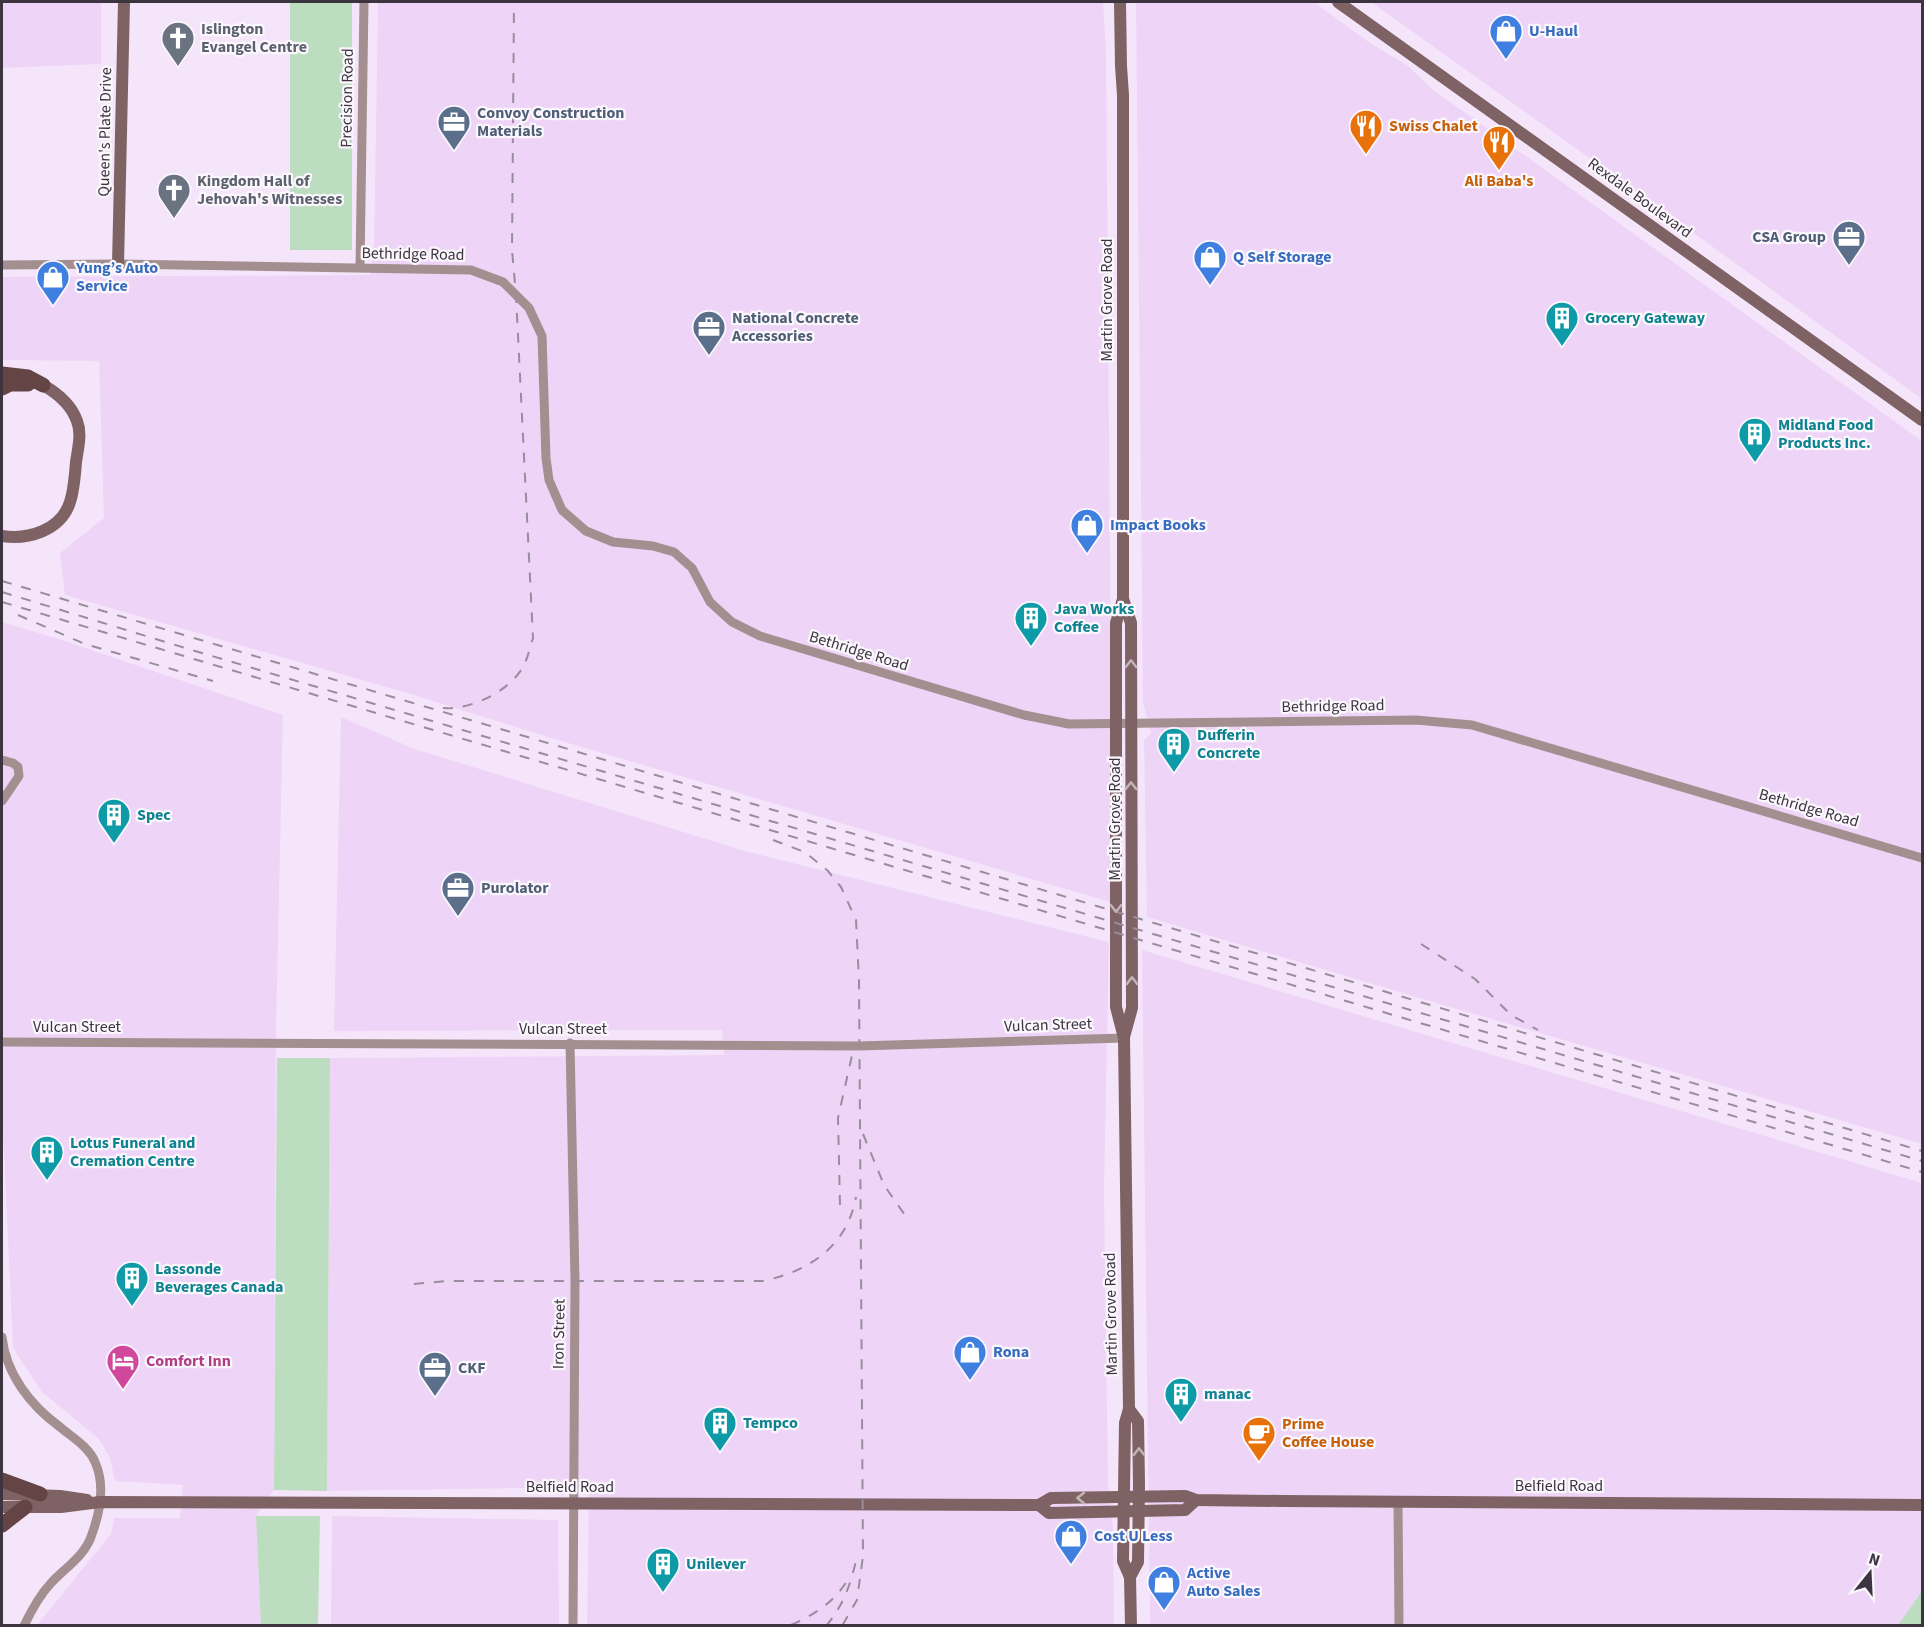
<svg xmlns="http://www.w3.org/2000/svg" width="1924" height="1627" font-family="'Source Sans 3',sans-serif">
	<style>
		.built { fill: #eed5f8 }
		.green { fill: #bcddc0 }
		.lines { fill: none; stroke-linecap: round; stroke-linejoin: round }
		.street { stroke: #a38f8f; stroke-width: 9 }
		.secondary { stroke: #7f6364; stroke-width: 12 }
		.primary { stroke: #654446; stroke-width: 15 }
		.rail { stroke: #988d9d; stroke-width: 2; stroke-dasharray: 10 10; stroke-linecap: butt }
		.oneway { stroke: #c3b4b8 }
		.labels { text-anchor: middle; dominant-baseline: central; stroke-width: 4.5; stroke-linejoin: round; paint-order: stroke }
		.worship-label { font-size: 16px; font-weight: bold; fill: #5b616d; stroke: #fbf7fd; text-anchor: start }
		.shop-label { font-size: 16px; font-weight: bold; fill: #366cbe; stroke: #fbf7fd; text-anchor: start }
		.street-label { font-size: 16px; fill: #3c3540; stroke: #fbf7fd }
		.service-label { font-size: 16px; font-weight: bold; fill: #4e5e75; stroke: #fbf7fd; text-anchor: start }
		.food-label { font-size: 16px; font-weight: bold; fill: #c56008; stroke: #fbf7fd; text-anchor: start }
		.culture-label { font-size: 16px; font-weight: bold; fill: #0d838f; stroke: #fbf7fd; text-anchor: start }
		.hotel-label { font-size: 16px; font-weight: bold; fill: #b23c85; stroke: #fbf7fd; text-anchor: start }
	</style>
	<rect width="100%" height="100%" fill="#f5e5fb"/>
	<g class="built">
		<polygon points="2,2 101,2 101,64 2,68"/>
		<polygon points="378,2 1103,2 1106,49 1111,689 1110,902 551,738 417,696 65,595 60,553 104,518 99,361 2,360 2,277 370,275 374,246"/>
		<polygon points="1136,2 1314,2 1370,43 1407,65 1433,90 1470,116 1922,441 1922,1144 1443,1005 1147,917 1144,740 1151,733 1143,703"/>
		<polygon points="1371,2 1922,2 1922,399 1662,210"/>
		<polygon points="2,622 62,640 283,715 276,1030 274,1490 256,1516 261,1625 37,1625 111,1534 114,1518 180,1518 183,1485 115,1481 110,1458 99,1439 42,1392 13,1348 2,1108"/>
		<polygon points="341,717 415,749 745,851 1109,942 1104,1189 1108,1482 1113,1529 1114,1625 587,1625 589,1487 327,1491 330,1058 724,1055 722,1030 334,1031"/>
		<polygon points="1142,950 1922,1183 1922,1591 1898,1625 1150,1625"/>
		<polygon points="332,1516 558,1520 559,1625 331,1625"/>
	</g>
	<g class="green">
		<rect x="290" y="2" width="62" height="248"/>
		<polygon points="277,1058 330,1058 327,1491 274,1490"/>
		<polygon points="256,1516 320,1516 318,1625 261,1625"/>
		<polygon points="1922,1591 1922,1625 1898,1625"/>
	</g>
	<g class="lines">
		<g class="street">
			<polyline points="2,265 118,264 471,270 503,282 529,308 542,336 546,458 549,480 562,510 586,531 613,542 653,546 674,552 692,568 710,602 732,622 760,636 1024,715 1069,724 1416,720 1472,725 1922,858"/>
			<polyline points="360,267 364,2"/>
			<polyline points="2,760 13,763 18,767 19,776 2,801"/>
			<polyline points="2,1042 858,1046 1124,1038"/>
			<polyline points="570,1043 575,1281 573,1626"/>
			<path d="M2 1337C6 1374 30 1405 60 1427 72 1437 89 1447 95 1462 105 1484 100 1512 92 1534 86 1555 65 1568 51 1583 40 1595 31 1611 24 1626"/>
			<polyline points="1398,1501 1399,1626"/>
		</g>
		<g class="secondary">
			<polyline points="1120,2 1121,66 1123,95 1123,599 1116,623 1116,1007 1124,1038 1129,1409 1125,1423 1123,1561 1130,1577 1131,1626"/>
			<polyline points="1338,2 1922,420"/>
			<polyline points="118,264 124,2"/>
			<path d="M2 536C27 540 61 531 70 502 74 490 75 475 76 462 78 448 82 434 77 421 71 404 57 393 43 385"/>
			<polyline points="1123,599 1131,623 1132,1008 1124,1037"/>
			<polyline points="1129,1409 1138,1421 1139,1484 1138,1562 1130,1577"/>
			<polyline points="2,1494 60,1496 87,1500"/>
			<polyline points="1039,1505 1049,1513 1185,1510 1196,1500"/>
			<polyline points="2,1507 61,1507 100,1502 1039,1505 1051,1498 1185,1496 1196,1500 1281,1501 1922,1505"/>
		</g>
		<g class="primary">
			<polyline points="2,374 28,377 43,385"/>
			<polyline points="2,388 10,384 28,384"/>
			<polyline points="2,1480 40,1494"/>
			<polyline points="2,1525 25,1507"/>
		</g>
		<g class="rail">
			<polyline points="2,581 1922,1151"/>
			<polyline points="2,592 195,651 1922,1161"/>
			<polyline points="2,602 1922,1172"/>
			<polyline points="18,615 85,644 213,681"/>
			<path d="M443 708C471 710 511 691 524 665 528 657 530 647 533 638L516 295 512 250 514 2"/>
			<polyline points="773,840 802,851 811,857 828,871 841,887 856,920 859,980 863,1556 857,1600 842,1626"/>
			<polyline points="1421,944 1475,979 1511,1015 1538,1030"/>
			<polyline points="863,1134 884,1185 909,1221"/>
			<polyline points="840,1205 838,1118 853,1051"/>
			<path d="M414 1284 446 1281H762C808 1272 847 1247 856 1197"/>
			<path d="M791 1625C814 1615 835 1602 848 1579"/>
			<path d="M826 1626C843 1606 850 1586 856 1561"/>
		</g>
	</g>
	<defs><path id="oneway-chevron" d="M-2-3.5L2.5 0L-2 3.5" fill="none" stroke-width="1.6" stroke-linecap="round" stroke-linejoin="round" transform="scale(1.5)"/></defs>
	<g class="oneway">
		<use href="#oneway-chevron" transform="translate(1131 664) rotate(-90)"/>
		<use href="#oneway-chevron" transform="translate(1131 786) rotate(-90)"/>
		<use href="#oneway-chevron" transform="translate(1116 908) rotate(90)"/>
		<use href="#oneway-chevron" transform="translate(1132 981) rotate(-90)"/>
		<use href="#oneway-chevron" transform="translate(1139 1452) rotate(-91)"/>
		<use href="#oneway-chevron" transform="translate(1081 1498) rotate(180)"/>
	</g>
	<defs>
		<symbol id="shop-pin" viewBox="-11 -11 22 30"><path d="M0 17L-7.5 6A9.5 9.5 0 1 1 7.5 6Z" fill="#3f7fe0" stroke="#fbf7fd"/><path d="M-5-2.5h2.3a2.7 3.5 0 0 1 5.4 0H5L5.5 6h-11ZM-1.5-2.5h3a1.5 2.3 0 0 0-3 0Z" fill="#fff"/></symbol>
		<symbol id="church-pin" viewBox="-11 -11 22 30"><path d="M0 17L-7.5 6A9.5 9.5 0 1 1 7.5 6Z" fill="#6b7280" stroke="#fbf7fd"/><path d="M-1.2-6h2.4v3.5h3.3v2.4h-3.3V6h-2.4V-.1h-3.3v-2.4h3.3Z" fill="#fff"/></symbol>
		<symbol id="office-pin" viewBox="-11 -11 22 30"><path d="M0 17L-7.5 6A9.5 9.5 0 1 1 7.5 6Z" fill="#5c6f8a" stroke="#fbf7fd"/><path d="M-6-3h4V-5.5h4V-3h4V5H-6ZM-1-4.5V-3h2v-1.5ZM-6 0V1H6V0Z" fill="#fff"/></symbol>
		<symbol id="restaurant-pin" viewBox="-11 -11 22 30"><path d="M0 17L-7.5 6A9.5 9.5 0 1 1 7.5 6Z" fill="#e8710a" stroke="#fbf7fd"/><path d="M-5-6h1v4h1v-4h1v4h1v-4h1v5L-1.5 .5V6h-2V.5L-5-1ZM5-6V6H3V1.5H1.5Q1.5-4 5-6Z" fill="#fff"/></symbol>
		<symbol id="building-pin" viewBox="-11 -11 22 30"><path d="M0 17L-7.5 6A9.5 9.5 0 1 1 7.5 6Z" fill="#0f9aa8" stroke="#fbf7fd"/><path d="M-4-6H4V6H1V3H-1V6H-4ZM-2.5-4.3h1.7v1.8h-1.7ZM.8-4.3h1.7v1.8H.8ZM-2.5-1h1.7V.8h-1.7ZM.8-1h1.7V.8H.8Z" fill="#fff"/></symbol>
		<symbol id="hotel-pin" viewBox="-11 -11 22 30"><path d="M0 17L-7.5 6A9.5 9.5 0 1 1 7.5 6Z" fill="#d1479c" stroke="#fbf7fd"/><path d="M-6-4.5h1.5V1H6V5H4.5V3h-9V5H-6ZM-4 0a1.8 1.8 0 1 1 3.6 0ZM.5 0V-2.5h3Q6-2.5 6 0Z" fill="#fff"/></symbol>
		<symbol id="cafe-pin" viewBox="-11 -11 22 30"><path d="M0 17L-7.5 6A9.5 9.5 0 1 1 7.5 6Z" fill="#e8710a" stroke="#fbf7fd"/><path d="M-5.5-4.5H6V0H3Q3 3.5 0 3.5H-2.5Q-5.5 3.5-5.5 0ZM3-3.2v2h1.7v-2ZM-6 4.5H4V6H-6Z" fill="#fff"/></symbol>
	</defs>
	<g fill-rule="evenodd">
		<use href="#shop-pin" x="1487" y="12" width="38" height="52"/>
		<use href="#church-pin" x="159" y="19" width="38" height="52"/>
		<use href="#office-pin" x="435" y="103" width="38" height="52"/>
		<use href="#restaurant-pin" x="1347" y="107" width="38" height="52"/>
		<use href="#restaurant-pin" x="1480" y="123" width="38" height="52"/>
		<use href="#church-pin" x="155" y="171" width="38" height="52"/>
		<use href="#office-pin" x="1830" y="218" width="38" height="52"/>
		<use href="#shop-pin" x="1191" y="238" width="38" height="52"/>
		<use href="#shop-pin" x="34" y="258" width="38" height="52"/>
		<use href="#building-pin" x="1543" y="299" width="38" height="52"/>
		<use href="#office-pin" x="690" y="308" width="38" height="52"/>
		<use href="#building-pin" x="1736" y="415" width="38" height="52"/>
		<use href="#shop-pin" x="1068" y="506" width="38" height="52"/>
		<use href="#building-pin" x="1012" y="599" width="38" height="52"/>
		<use href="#building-pin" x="1155" y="725" width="38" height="52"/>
		<use href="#building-pin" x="95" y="796" width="38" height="52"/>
		<use href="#office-pin" x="439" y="869" width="38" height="52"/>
		<use href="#building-pin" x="28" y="1133" width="38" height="52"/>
		<use href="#building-pin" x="113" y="1259" width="38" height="52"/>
		<use href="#shop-pin" x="951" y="1333" width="38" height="52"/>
		<use href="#hotel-pin" x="104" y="1342" width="38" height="52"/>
		<use href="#office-pin" x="416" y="1349" width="38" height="52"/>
		<use href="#building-pin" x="1162" y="1375" width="38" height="52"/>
		<use href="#building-pin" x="701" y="1404" width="38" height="52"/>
		<use href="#cafe-pin" x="1240" y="1414" width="38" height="52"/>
		<use href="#shop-pin" x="1052" y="1517" width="38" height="52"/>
		<use href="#building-pin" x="644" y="1545" width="38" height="52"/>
		<use href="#shop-pin" x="1145" y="1563" width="38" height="52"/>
	</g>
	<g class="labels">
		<g class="worship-label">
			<text x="201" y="29">Islington<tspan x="201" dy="18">Evangel Centre</tspan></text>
			<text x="197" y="181">Kingdom Hall of<tspan x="197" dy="18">Jehovah's Witnesses</tspan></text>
		</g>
		<g class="shop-label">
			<text x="1529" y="31">U-Haul</text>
			<text x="1233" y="257">Q Self Storage</text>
			<text x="76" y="268">Yung’s Auto<tspan x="76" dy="18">Service</tspan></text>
			<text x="1110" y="525">Impact Books</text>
			<text x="993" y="1352">Rona</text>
			<text x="1094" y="1536">Cost U Less</text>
			<text x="1187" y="1573">Active<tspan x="1187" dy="18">Auto Sales</tspan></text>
		</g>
		<g class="street-label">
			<text transform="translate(347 98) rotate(-89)">Precision Road</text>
			<text transform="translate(105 132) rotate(-89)">Queen's Plate Drive</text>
			<text transform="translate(1640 198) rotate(36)">Rexdale Boulevard</text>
			<text transform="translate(413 254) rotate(1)">Bethridge Road</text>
			<text transform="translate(1107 300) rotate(-90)">Martin Grove Road</text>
			<text transform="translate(859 651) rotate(17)">Bethridge Road</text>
			<text transform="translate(1333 706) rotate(-1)">Bethridge Road</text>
			<text transform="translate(1809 808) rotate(16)">Bethridge Road</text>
			<text transform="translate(1115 819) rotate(-90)">Martin Grove Road</text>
			<text transform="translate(1048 1025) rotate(-2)">Vulcan Street</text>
			<text x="77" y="1027">Vulcan Street</text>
			<text x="563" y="1029">Vulcan Street</text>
			<text transform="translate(1111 1314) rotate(-91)">Martin Grove Road</text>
			<text transform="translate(559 1334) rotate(-89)">Iron Street</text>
			<text x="1559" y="1486">Belfield Road</text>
			<text x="570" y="1487">Belfield Road</text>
		</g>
		<g class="service-label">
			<text x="477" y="113">Convoy Construction<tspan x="477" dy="18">Materials</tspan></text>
			<text x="1826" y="237" text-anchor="end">CSA Group</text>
			<text x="732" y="318">National Concrete<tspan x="732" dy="18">Accessories</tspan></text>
			<text x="481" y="888">Purolator</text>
			<text x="458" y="1368">CKF</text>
		</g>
		<g class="food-label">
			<text x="1389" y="126">Swiss Chalet</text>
			<text x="1499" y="181" text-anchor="middle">Ali Baba's</text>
			<text x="1282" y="1424">Prime<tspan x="1282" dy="18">Coffee House</tspan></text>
		</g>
		<g class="culture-label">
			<text x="1585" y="318">Grocery Gateway</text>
			<text x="1778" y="425">Midland Food<tspan x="1778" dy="18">Products Inc.</tspan></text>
			<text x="1054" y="609">Java Works<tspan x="1054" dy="18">Coffee</tspan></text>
			<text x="1197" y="735">Dufferin<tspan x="1197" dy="18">Concrete</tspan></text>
			<text x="137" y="815">Spec</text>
			<text x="70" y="1143">Lotus Funeral and<tspan x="70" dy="18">Cremation Centre</tspan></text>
			<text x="155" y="1269">Lassonde<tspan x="155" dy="18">Beverages Canada</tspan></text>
			<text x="1204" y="1394">manac</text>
			<text x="743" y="1423">Tempco</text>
			<text x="686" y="1564">Unilever</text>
		</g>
		<g class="hotel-label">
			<text x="146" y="1361">Comfort Inn</text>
		</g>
	</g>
	<rect width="1924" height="1627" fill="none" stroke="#3c3540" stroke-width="6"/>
	<g transform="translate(1870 1573) rotate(18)" stroke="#fbf7fd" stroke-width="4.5" paint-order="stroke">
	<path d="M0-4.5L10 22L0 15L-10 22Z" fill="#3c3540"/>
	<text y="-9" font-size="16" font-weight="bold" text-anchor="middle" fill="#3c3540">N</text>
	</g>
</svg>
